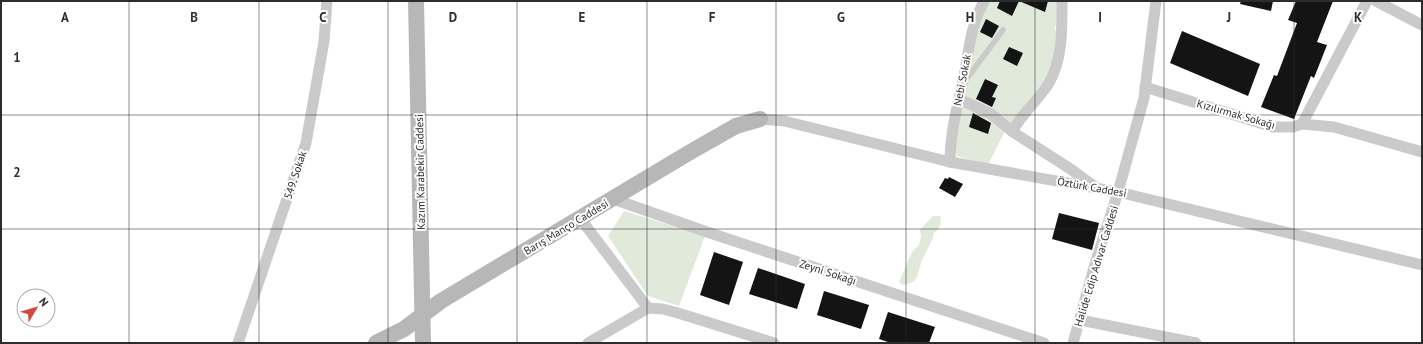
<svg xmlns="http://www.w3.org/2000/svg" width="1423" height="344" font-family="'PT Sans',sans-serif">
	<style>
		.green { fill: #e1e9db }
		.building { fill: #141414 }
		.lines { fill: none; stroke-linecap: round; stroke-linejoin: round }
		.lane { stroke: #cacaca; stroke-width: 5.5 }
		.street { stroke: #cacaca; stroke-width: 11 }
		.secondary { stroke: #b7b7b7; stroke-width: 16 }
		.grid { fill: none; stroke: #2d2d2d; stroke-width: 1; stroke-opacity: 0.55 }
		.labels { text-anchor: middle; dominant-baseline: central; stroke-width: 4; stroke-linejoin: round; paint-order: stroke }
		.street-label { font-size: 11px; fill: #2d2d2d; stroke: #fff }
		.grid-label { font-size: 13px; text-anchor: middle; font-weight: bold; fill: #2d2d2d; stroke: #fff; stroke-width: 4; stroke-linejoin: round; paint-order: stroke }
	</style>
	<rect width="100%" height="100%" fill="#fff"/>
	<g class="green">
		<polygon points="989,1 1061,1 1055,29 1057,34 1058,45 1047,78 1011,124 1009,123 988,165 957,156 953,149 976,35"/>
		<polygon points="624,211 705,236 679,306 648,296 608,236"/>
		<path d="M933 216H940C942 222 940 229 934 233L932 240 922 260 917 277 913 282 903 285 899 282 912 252 919 245 921 236 920 230Z"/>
	</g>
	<g class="building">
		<polygon points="1000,1 1048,1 1045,12 1019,1 1012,16 997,8"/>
		<polygon points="1241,1 1273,1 1271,11 1240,4"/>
		<polygon points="1296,1 1333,1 1317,42 1327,45 1314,78 1311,76 1294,119 1261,107 1274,75 1277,76 1297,23 1288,20"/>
		<polygon points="986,19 999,26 992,38 980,32"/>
		<polygon points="1182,31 1260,64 1248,96 1170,63"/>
		<polygon points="1009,47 1023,53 1017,66 1003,59"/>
		<polygon points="985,79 998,85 992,97 996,98 992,107 976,99"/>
		<polygon points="973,113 991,123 988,134 969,127"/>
		<polygon points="949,177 963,184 955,197 939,188 945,178 948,179"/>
		<polygon points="1059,213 1099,223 1092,250 1052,239"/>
		<polygon points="714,252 743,262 729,305 700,295"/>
		<polygon points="758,268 805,284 797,309 749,294"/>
		<polygon points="824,291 869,305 861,329 817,315"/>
		<polygon points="888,312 935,327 929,343 891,343 879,339"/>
	</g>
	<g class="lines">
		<polyline class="lane" points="965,81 1003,30"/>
		<g class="street">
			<path d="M1062 1C1062 27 1063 59 1049 83 1042 96 1016 120 1013 132L1069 168 1094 186"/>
			<polyline points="1376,1 1422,25"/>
			<polyline points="1145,87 1273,127 1293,127 1302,124 1334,127 1422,152"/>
			<polyline points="959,99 991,114 1013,132"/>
			<polyline points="760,119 784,121 950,162 1118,192 1422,265"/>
			<polyline points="1302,124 1367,1"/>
			<path d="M950 162C950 133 958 104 964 75 970 46 970 28 984 1"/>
			<polyline points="613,199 710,233 1044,343"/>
			<polyline points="580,218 648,308 663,309 678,313 774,343"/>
			<polyline points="1080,320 1196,343"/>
			<polyline points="238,343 306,143 324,41 327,1"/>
			<polyline points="588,343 648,308"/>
			<polyline points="1073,343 1095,264 1118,192 1144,98 1156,1"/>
		</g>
		<g class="secondary">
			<polyline points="416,1 423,343"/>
			<polyline points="376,343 404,329 441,301 692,151 736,126 760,119"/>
		</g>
	</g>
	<path class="grid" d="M129 1V343M259 1V343M388 1V343M517 1V343M647 1V343M776 1V343M906 1V343M1035 1V343M1164 1V343M1294 1V343M1 115H1422M1 229H1422"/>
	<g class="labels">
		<g class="street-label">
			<text transform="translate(962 80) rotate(-79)">Nebi Sokak</text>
			<text transform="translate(1236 114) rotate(16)">Kızılırmak Sokağı</text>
			<text transform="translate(420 172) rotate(-91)">Kazım Karabekir Caddesi</text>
			<text transform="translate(295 175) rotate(-72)">549. Sokak</text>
			<text transform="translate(1092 187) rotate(10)">Öztürk Caddesi</text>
			<text transform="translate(566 227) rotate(-31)">Barış Manço Caddesi</text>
			<text transform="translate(1096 266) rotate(-73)">Halide Edip Adıvar Caddesi</text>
			<text transform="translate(828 272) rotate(18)">Zeyni Sokağı</text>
		</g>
	</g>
	<g class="grid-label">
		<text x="65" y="22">A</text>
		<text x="194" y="22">B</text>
		<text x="323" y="22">C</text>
		<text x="453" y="22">D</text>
		<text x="582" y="22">E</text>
		<text x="712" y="22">F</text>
		<text x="841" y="22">G</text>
		<text x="970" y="22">H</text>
		<text x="1100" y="22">I</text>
		<text x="1229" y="22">J</text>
		<text x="1358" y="22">K</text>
		<text x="17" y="62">1</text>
		<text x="17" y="177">2</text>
	</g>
	<rect width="1423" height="344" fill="none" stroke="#2d2d2d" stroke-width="4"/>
	<g transform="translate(36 308) rotate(52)"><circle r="19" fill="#ffffff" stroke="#ababab"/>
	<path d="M0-3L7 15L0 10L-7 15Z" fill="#d34940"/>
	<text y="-6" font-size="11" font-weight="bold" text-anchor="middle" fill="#2d2d2d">N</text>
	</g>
</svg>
